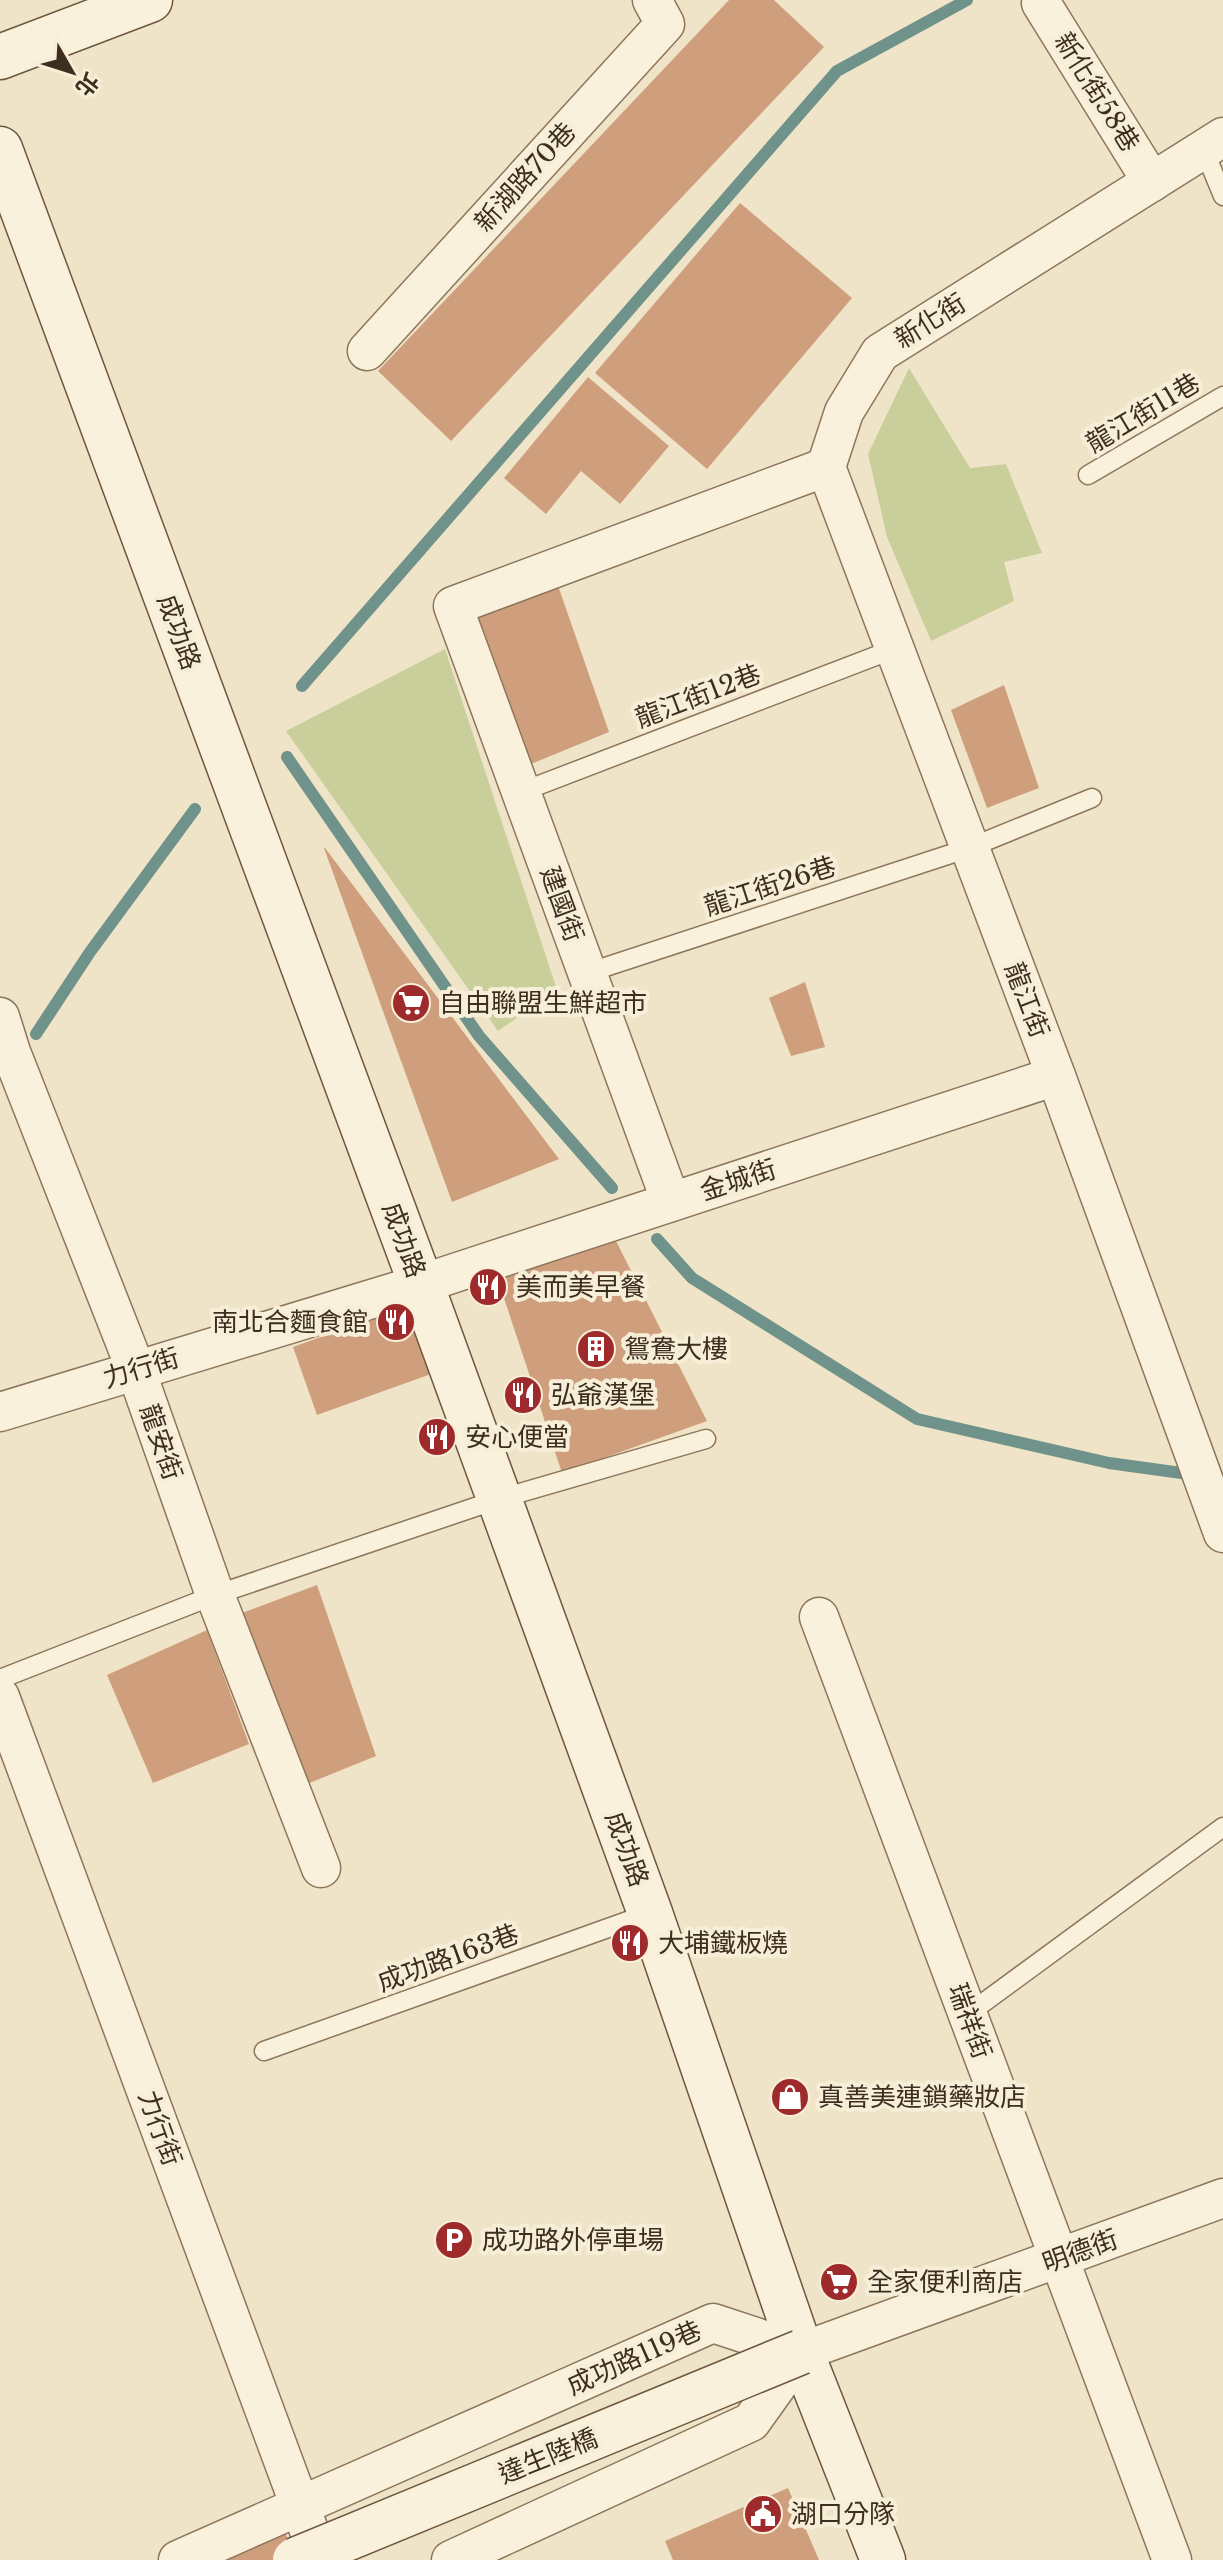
<svg xmlns="http://www.w3.org/2000/svg" width="1223" height="2560" font-family="'Libre Baskerville','Noto Sans TC',serif">
	<style>
		.green { fill: #c9cf9b }
		.lines { fill: none; stroke-linecap: round; stroke-linejoin: round }
		.stream { stroke: #6f938a; stroke-width: 12 }
		.building { fill: #cf9f7d }
		.lane-casing { stroke: #8d765c; stroke-width: 21 }
		.street-casing { stroke: #8d765c; stroke-width: 41 }
		.secondary-casing { stroke: #6f573f; stroke-width: 47 }
		.lane { stroke: #faf1dc; stroke-width: 18 }
		.street { stroke: #faf1dc; stroke-width: 38 }
		.secondary { stroke: #faf1dc; stroke-width: 44 }
		.secondary-bridge-casing { stroke: #6f573f; stroke-width: 47; stroke-linecap: butt }
		.secondary-bridge { stroke: #faf1dc; stroke-width: 44 }
		.labels { text-anchor: middle; dominant-baseline: central; stroke-width: 8; stroke-linejoin: round; paint-order: stroke }
		.street-label { font-size: 26px; fill: #3d2e20; stroke: #f7eed8 }
		.poi-label { font-size: 26px; fill: #3d2e20; stroke: #f7eed8; text-anchor: start }
	</style>
	<rect width="100%" height="100%" fill="#f0e4c8"/>
	<g class="green">
		<polygon points="909,368 970,468 1006,464 1042,553 1004,562 1014,601 931,641 887,537 868,454"/>
		<polygon points="445,649 557,990 498,1031 286,731"/>
	</g>
	<g class="lines">
		<g class="stream">
			<polyline points="302,686 837,71 967,0"/>
			<polyline points="287,757 479,1036 612,1188"/>
			<polyline points="36,1034 90,952 195,809"/>
			<polyline points="657,1239 692,1278 917,1419 1109,1463 1196,1475"/>
		</g>
	</g>
	<g class="building">
		<polygon points="729,0 774,0 824,47 451,441 378,371"/>
		<polygon points="740,203 852,298 707,469 595,373"/>
		<polygon points="588,377 669,446 620,504 581,471 546,514 504,478"/>
		<polygon points="555,577 609,732 531,764 468,612"/>
		<polygon points="1004,685 1039,788 987,808 951,710"/>
		<polygon points="324,848 325,848 559,1159 452,1202"/>
		<polygon points="805,982 825,1047 791,1056 769,998"/>
		<polygon points="614,1237 707,1421 562,1473 497,1277"/>
		<polygon points="407,1306 431,1374 317,1415 293,1347"/>
		<polygon points="317,1585 376,1756 307,1784 242,1613"/>
		<polygon points="207,1630 249,1744 153,1783 107,1675"/>
		<polygon points="788,2488 819,2560 673,2560 665,2541"/>
		<polygon points="282,2524 296,2560 202,2560"/>
	</g>
	<g class="lines">
		<defs>
			<g id="lane">
				<polyline points="1204,150 1223,196"/>
				<polyline points="1088,475 1223,396"/>
				<polyline points="521,792 894,649"/>
				<polyline points="587,973 969,848 1092,798"/>
				<polyline points="0,1679 215,1595 499,1499 706,1439"/>
				<polyline points="968,2014 1223,1827"/>
				<polyline points="264,2051 650,1913"/>
			</g>
			<g id="street">
				<polyline points="1041,3 1152,182"/>
				<polyline points="367,351 665,24 652,0"/>
				<polyline points="826,467 1056,1076 1223,1533"/>
				<polyline points="826,467 844,412 880,353 1223,137"/>
				<polyline points="0,1017 11,1052 136,1370 215,1595 321,1868"/>
				<polyline points="671,1202 453,606 826,467"/>
				<polyline points="0,1412 421,1284 1056,1076"/>
				<polyline points="819,1617 1172,2560"/>
				<polyline points="0,1697 320,2560"/>
				<polyline points="801,2352 1223,2198"/>
				<polyline points="178,2560 713,2323 801,2352"/>
				<polyline points="451,2560 751,2422 801,2352"/>
			</g>
			<g id="secondary">
				<polyline points="0,57 150,0"/>
				<polyline points="0,149 421,1284 650,1913 801,2352 883,2560"/>
			</g>
		</defs>
		<use href="#lane" class="lane-casing"/>
		<use href="#street" class="street-casing"/>
		<use href="#secondary" class="secondary-casing"/>
		<use href="#lane" class="lane"/>
		<use href="#street" class="street"/>
		<use href="#secondary" class="secondary"/>
		<defs>
			<polyline id="secondary-bridge" points="295,2560 801,2352"/>
		</defs>
		<use href="#secondary-bridge" class="secondary-bridge-casing"/>
		<use href="#secondary-bridge" class="secondary-bridge"/>
	</g>
	<defs>
		<symbol id="supermarket-disc" viewBox="-11 -11 22 22"><circle r="9.5" fill="#9e2a2b" stroke="#f7eed8"/><path d="M-6-5.5h2.5l.6 2H6L4.5 2H-2.5L-4.4-4H-6ZM-1.5 3.2a1.3 1.3 0 1 0 .1 0ZM3 3.2a1.3 1.3 0 1 0 .1 0Z" fill="#fff"/></symbol>
		<symbol id="restaurant-disc" viewBox="-11 -11 22 22"><circle r="9.5" fill="#9e2a2b" stroke="#f7eed8"/><path d="M-5-6h1v4h1v-4h1v4h1v-4h1v5L-1.5 .5V6h-2V.5L-5-1ZM5-6V6H3V1.5H1.5Q1.5-4 5-6Z" fill="#fff"/></symbol>
		<symbol id="building-disc" viewBox="-11 -11 22 22"><circle r="9.5" fill="#9e2a2b" stroke="#f7eed8"/><path d="M-4-6H4V6H1V3H-1V6H-4ZM-2.5-4.3h1.7v1.8h-1.7ZM.8-4.3h1.7v1.8H.8ZM-2.5-1h1.7V.8h-1.7ZM.8-1h1.7V.8H.8Z" fill="#fff"/></symbol>
		<symbol id="shop-disc" viewBox="-11 -11 22 22"><circle r="9.5" fill="#9e2a2b" stroke="#f7eed8"/><path d="M-5-2.5h2.3a2.7 3.5 0 0 1 5.4 0H5L5.5 6h-11ZM-1.5-2.5h3a1.5 2.3 0 0 0-3 0Z" fill="#fff"/></symbol>
		<symbol id="parking-disc" viewBox="-11 -11 22 22"><circle r="9.5" fill="#9e2a2b" stroke="#f7eed8"/><path d="M-3.5-5.5H1a3.5 3.5 0 0 1 0 7H-1V5.5H-3.5ZM-1-3.4V-.6H.8a1.4 1.4 0 0 0 0-2.8Z" fill="#fff"/></symbol>
		<symbol id="civic-disc" viewBox="-11 -11 22 22"><circle r="9.5" fill="#9e2a2b" stroke="#f7eed8"/><path d="M-.6-6.5H3V-4.5H.6V-3L4-1V1h2V6H-6V1h2V-1L-.6-3ZM-1.2 2.5V6h2.4V2.5Z" fill="#fff"/></symbol>
	</defs>
	<g fill-rule="evenodd">
		<use href="#supermarket-disc" x="389" y="981" width="44" height="44"/>
		<use href="#restaurant-disc" x="466" y="1265" width="44" height="44"/>
		<use href="#restaurant-disc" x="374" y="1300" width="44" height="44"/>
		<use href="#building-disc" x="574" y="1327" width="44" height="44"/>
		<use href="#restaurant-disc" x="501" y="1373" width="44" height="44"/>
		<use href="#restaurant-disc" x="415" y="1415" width="44" height="44"/>
		<use href="#restaurant-disc" x="608" y="1921" width="44" height="44"/>
		<use href="#shop-disc" x="768" y="2075" width="44" height="44"/>
		<use href="#parking-disc" x="432" y="2218" width="44" height="44"/>
		<use href="#supermarket-disc" x="817" y="2260" width="44" height="44"/>
		<use href="#civic-disc" x="741" y="2492" width="44" height="44"/>
	</g>
	<g class="labels">
		<g class="street-label">
			<text transform="translate(1097 92) rotate(58)">新化街58巷</text>
			<text transform="translate(525 177) rotate(-48)">新湖路70巷</text>
			<text transform="translate(930 321) rotate(-32)">新化街</text>
			<text transform="translate(1143 413) rotate(-31)">龍江街11巷</text>
			<text transform="translate(179 632) rotate(70)">成功路</text>
			<text transform="translate(698 696) rotate(-21)">龍江街12巷</text>
			<text transform="translate(770 886) rotate(-18)">龍江街26巷</text>
			<text transform="translate(562 904) rotate(70)">建國街</text>
			<text transform="translate(1027 1000) rotate(69)">龍江街</text>
			<text transform="translate(738 1180) rotate(-18)">金城街</text>
			<text transform="translate(404 1240) rotate(70)">成功路</text>
			<text transform="translate(141 1368) rotate(-17)">力行街</text>
			<text transform="translate(161 1442) rotate(71)">龍安街</text>
			<text transform="translate(627 1849) rotate(70)">成功路</text>
			<text transform="translate(448 1958) rotate(-20)">成功路163巷</text>
			<text transform="translate(970 2021) rotate(70)">瑞祥街</text>
			<text transform="translate(160 2128) rotate(70)">力行街</text>
			<text transform="translate(1080 2251) rotate(-20)">明德街</text>
			<text transform="translate(634 2358) rotate(-24)">成功路119巷</text>
			<text transform="translate(548 2456) rotate(-22)">達生陸橋</text>
		</g>
		<g class="poi-label">
			<text x="439" y="1003">自由聯盟生鮮超市</text>
			<text x="516" y="1287">美而美早餐</text>
			<text x="368" y="1322" text-anchor="end">南北合麵食館</text>
			<text x="624" y="1349">鴛鴦大樓</text>
			<text x="551" y="1395">弘爺漢堡</text>
			<text x="465" y="1437">安心便當</text>
			<text x="658" y="1943">大埔鐵板燒</text>
			<text x="818" y="2097">真善美連鎖藥妝店</text>
			<text x="482" y="2240">成功路外停車場</text>
			<text x="867" y="2282">全家便利商店</text>
			<text x="791" y="2514">湖口分隊</text>
		</g>
	</g>
	<g transform="translate(72 72) rotate(129)" stroke="#f7eed8" stroke-width="6" paint-order="stroke">
	<path d="M0-6L14 30L0 20L-14 30Z" fill="#3d2e20"/>
	<text y="-12" font-size="22" font-weight="bold" text-anchor="middle" fill="#3d2e20">北</text>
	</g>
</svg>
